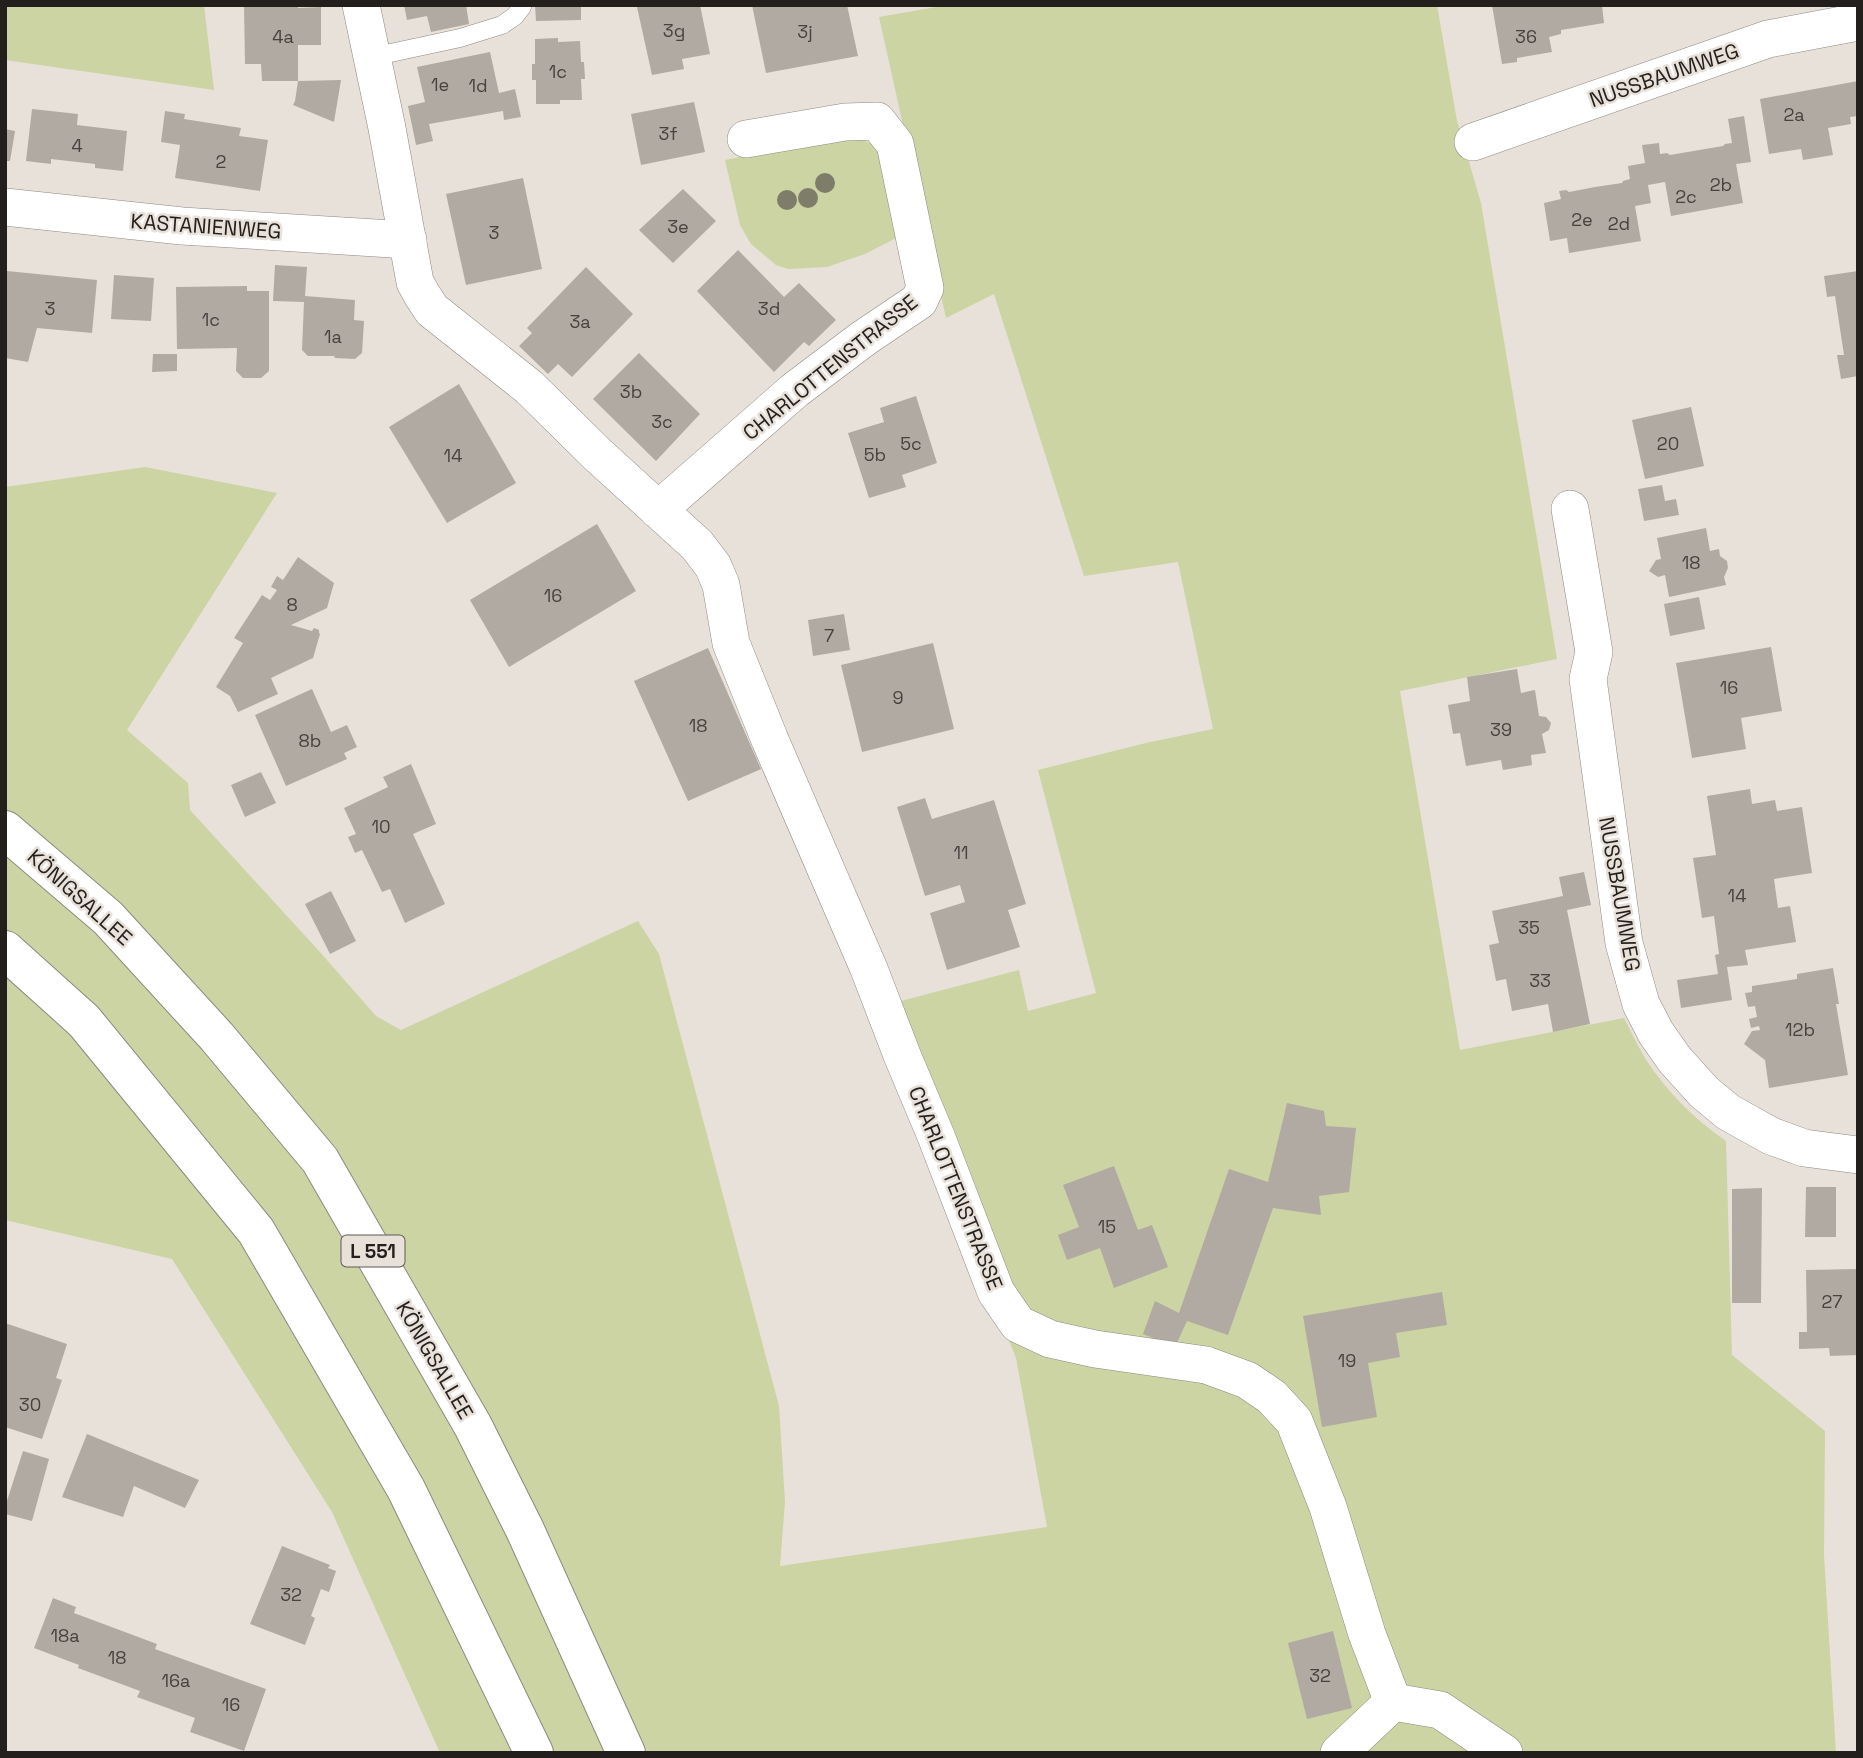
<svg xmlns="http://www.w3.org/2000/svg" width="1863" height="1758" font-family="'Space Grotesk',sans-serif">
	<style>
		.green { fill: #cbd4a2 }
		.building { fill: #b1aaa2 }
		.lines { fill: none; stroke-linecap: round; stroke-linejoin: round }
		.lane-casing { stroke: #8f8881; stroke-width: 19 }
		.street-casing { stroke: #8f8881; stroke-width: 38 }
		.primary-casing { stroke: #8f8881; stroke-width: 40 }
		.lane { stroke: #fff; stroke-width: 18 }
		.street { stroke: #fff; stroke-width: 37 }
		.primary { stroke: #fff; stroke-width: 38 }
		.tree { fill: #7e7d6a }
		.labels { text-anchor: middle; dominant-baseline: central; stroke-width: 5; stroke-linejoin: round; paint-order: stroke }
		.number-label { font-size: 18px; fill: #46423e }
		.shield { fill: #e8e1d9; stroke: #5d5955; stroke-width: 2 }
		.shield-label { font-size: 19px; font-weight: bold; fill: #221f1c }
		.street-label { font-size: 21px; fill: #221f1c; stroke: #e8e1d9 }
	</style>
	<rect width="100%" height="100%" fill="#e8e1d9"/>
	<g class="green">
		<polygon points="5,5 204,5 214,90 5,60"/>
		<path d="M948 5H1437L1457 121 1481 203 1557 659 1400 691 1460 1050 1624 1018C1631 1031 1637 1045 1645 1058 1666 1091 1694 1119 1726 1141L1732 1355 1825 1431 1824 1555 1836 1753H440L332 1512 172 1259 5 1220V487L145 467 277 493 127 730 188 783 190 810 319 951 376 1016 401 1030 638 921 659 954 779 1406 785 1502 780 1566 1047 1527 1016 1358 878 1007 1019 970 1028 1011 1096 993 1038 770 1146 743 1213 729 1178 562 1084 576 994 294 946 318 879 17Z"/>
		<path d="M831 138C859 139 867 137 888 156L896 238 865 254 827 267 788 269 776 265 751 244 740 225 725 160Z"/>
	</g>
	<g class="building">
		<polygon points="244,5 298,5 298,8 321,7 321,45 298,45 298,81 341,80 334,122 293,105 295,101 298,81 262,81 261,64 245,64"/>
		<polygon points="404,5 466,5 469,24 431,32 427,16 407,20"/>
		<polygon points="535,5 581,5 581,20 536,21"/>
		<polygon points="644,5 700,5 710,54 682,59 684,69 652,75 637,7"/>
		<polygon points="752,5 847,5 858,56 766,73"/>
		<polygon points="1492,5 1602,5 1604,23 1561,30 1561,34 1549,37 1552,52 1517,58 1517,62 1502,64"/>
		<polygon points="558,38 558,42 580,41 581,62 584,62 585,79 581,79 582,100 560,100 560,104 536,104 536,80 532,80 532,64 535,64 535,39"/>
		<polygon points="490,52 499,93 515,89 521,117 504,120 503,111 429,124 433,141 416,145 408,106 425,102 417,67"/>
		<polygon points="1858,81 1858,116 1850,117 1851,124 1828,128 1833,155 1803,160 1801,149 1769,154 1760,99"/>
		<polygon points="694,102 705,152 641,165 631,114"/>
		<polygon points="32,109 78,114 77,125 127,131 123,171 95,168 95,164 51,159 51,164 26,161"/>
		<polygon points="165,111 185,114 184,119 241,128 239,136 268,140 260,191 175,178 180,145 161,142"/>
		<polygon points="1744,116 1751,162 1736,164 1743,203 1671,216 1665,182 1648,185 1651,203 1635,206 1641,241 1569,253 1567,238 1550,241 1544,203 1561,199 1559,191 1566,190 1569,192 1595,187 1622,183 1623,181 1630,179 1628,166 1645,163 1642,145 1659,143 1660,154 1667,153 1670,155 1723,146 1725,144 1732,143 1728,119"/>
		<polygon points="5,129 15,131 10,161 5,161"/>
		<polygon points="523,178 542,269 466,285 446,194"/>
		<polygon points="683,189 716,221 673,263 639,230"/>
		<polygon points="738,250 784,297 799,283 836,320 809,346 804,342 774,372 697,291"/>
		<polygon points="275,265 307,267 305,296 355,300 354,320 364,321 362,353 355,359 335,358 334,356 308,356 302,350 304,302 273,301"/>
		<polygon points="586,267 633,314 572,377 558,364 548,374 519,346 532,333 527,328"/>
		<polygon points="7,271 97,280 92,333 37,328 28,362 5,358 5,291"/>
		<polygon points="1858,271 1858,376 1841,379 1837,355 1844,355 1835,296 1827,297 1824,276"/>
		<polygon points="114,275 154,278 151,321 111,319"/>
		<polygon points="247,286 247,291 269,291 269,371 261,378 243,378 236,371 237,348 177,349 176,287"/>
		<polygon points="639,353 700,414 656,461 593,399"/>
		<polygon points="153,354 177,354 177,371 152,372"/>
		<polygon points="459,384 516,483 447,523 389,427"/>
		<polygon points="916,396 937,463 902,475 906,487 869,498 848,433 884,422 880,408"/>
		<polygon points="1691,407 1704,466 1645,479 1632,420"/>
		<polygon points="1662,485 1665,501 1676,499 1679,515 1644,521 1638,489"/>
		<polygon points="597,524 636,591 509,667 470,600"/>
		<polygon points="1706,528 1710,551 1719,549 1720,556 1727,561 1728,568 1724,577 1726,585 1669,597 1665,575 1658,577 1649,571 1656,560 1661,559 1657,538"/>
		<polygon points="298,557 334,583 327,608 291,625 312,631 314,628 319,630 319,633 320,634 313,658 271,678 278,694 238,712 230,696 216,687 243,643 234,638 262,595 270,600 277,590 271,587 277,576 283,580"/>
		<polygon points="1699,597 1705,629 1670,636 1664,604"/>
		<polygon points="844,614 850,650 813,656 808,620"/>
		<polygon points="933,643 954,729 862,752 841,665"/>
		<polygon points="1771,647 1782,711 1741,718 1746,749 1692,758 1676,663"/>
		<polygon points="708,648 761,769 688,801 634,681"/>
		<polygon points="1517,669 1521,693 1535,690 1539,716 1546,717 1551,723 1549,730 1542,734 1546,753 1531,755 1532,765 1503,770 1501,760 1466,766 1460,733 1453,734 1448,705 1470,701 1467,677"/>
		<polygon points="312,689 331,732 347,725 357,747 344,753 347,759 286,786 255,715"/>
		<polygon points="411,764 436,824 413,834 445,904 405,923 390,889 382,892 362,850 355,853 348,837 356,834 344,808 388,787 383,777"/>
		<polygon points="261,772 276,803 245,817 231,785"/>
		<polygon points="1750,789 1752,804 1775,800 1777,811 1802,807 1812,873 1774,879 1778,908 1790,906 1796,942 1745,950 1748,965 1727,967 1732,1000 1681,1008 1677,980 1718,974 1715,955 1719,954 1714,916 1702,918 1693,858 1716,855 1707,796"/>
		<polygon points="925,798 932,819 994,800 1026,904 1008,910 1020,947 947,970 930,913 965,902 960,885 925,896 897,807"/>
		<polygon points="1584,872 1591,905 1567,910 1590,1024 1553,1032 1548,1004 1512,1011 1506,979 1496,981 1489,945 1499,943 1492,911 1563,896 1559,877"/>
		<polygon points="331,891 356,941 330,954 305,904"/>
		<polygon points="1833,968 1839,1004 1836,1004 1848,1075 1769,1088 1765,1060 1744,1044 1752,1031 1760,1030 1759,1026 1751,1028 1749,1019 1757,1017 1755,1006 1748,1007 1745,993 1752,992 1752,986 1797,979 1797,974"/>
		<polygon points="1287,1103 1324,1111 1326,1126 1356,1128 1349,1192 1319,1196 1321,1215 1273,1208 1228,1335 1187,1321 1175,1347 1143,1334 1155,1301 1179,1313 1229,1169 1268,1182"/>
		<polygon points="1114,1166 1138,1230 1152,1225 1168,1267 1114,1288 1100,1248 1067,1260 1058,1235 1079,1227 1063,1185"/>
		<polygon points="1806,1187 1836,1187 1836,1237 1805,1237"/>
		<polygon points="1762,1188 1761,1303 1732,1303 1732,1189"/>
		<polygon points="1858,1269 1858,1355 1830,1356 1829,1348 1799,1349 1799,1332 1807,1332 1806,1270"/>
		<polygon points="1442,1292 1447,1325 1396,1333 1400,1357 1368,1363 1377,1417 1322,1427 1303,1316"/>
		<polygon points="5,1323 67,1344 56,1378 62,1380 42,1439 5,1427"/>
		<polygon points="87,1434 199,1480 185,1508 134,1486 123,1517 62,1497"/>
		<polygon points="23,1451 49,1459 32,1521 5,1514 5,1507"/>
		<polygon points="282,1546 330,1565 328,1568 336,1571 329,1592 321,1589 311,1616 315,1618 305,1645 250,1624"/>
		<polygon points="53,1598 76,1607 74,1613 157,1644 155,1649 266,1689 244,1751 190,1732 195,1718 137,1697 140,1691 78,1668 79,1665 34,1648"/>
		<polygon points="1333,1631 1352,1708 1307,1719 1288,1643"/>
	</g>
	<g class="lines">
		<defs>
			<polyline id="lane" points="372,57 460,38 502,25 515,16 522,7"/>
			<g id="street">
				<polyline points="361,5 387,128 415,282 422,295 432,310 529,387 597,454 697,545 713,566 721,585 731,643 770,740 869,969 902,1055 936,1136 996,1292 1018,1324 1050,1339 1095,1349 1206,1365 1247,1380 1272,1397 1294,1421 1328,1507 1367,1634 1393,1702"/>
				<polyline points="1473,142 1768,39 1858,22"/>
				<polyline points="5,207 182,226 408,240"/>
				<polyline points="1570,509 1594,652 1588,679 1624,943 1641,1004 1656,1033 1675,1060 1704,1092 1728,1112 1771,1136 1804,1148 1858,1155"/>
				<polyline points="658,510 795,390 864,338 919,301 925,288 895,144 877,121 845,122 746,139"/>
				<polyline points="1393,1702 1440,1710 1504,1753"/>
				<polyline points="1339,1753 1393,1702"/>
			</g>
			<g id="primary">
				<polyline points="5,830 108,918 217,1037 320,1160 473,1426 525,1530 626,1753"/>
				<polyline points="5,950 84,1021 256,1231 406,1489 534,1753"/>
			</g>
		</defs>
		<use href="#lane" class="lane-casing"/>
		<use href="#street" class="street-casing"/>
		<use href="#primary" class="primary-casing"/>
		<use href="#lane" class="lane"/>
		<use href="#street" class="street"/>
		<use href="#primary" class="primary"/>
	</g>
	<g class="tree">
		<circle cx="825" cy="183" r="10"/>
		<circle cx="808" cy="198" r="10"/>
		<circle cx="787" cy="200" r="10"/>
	</g>
	<g class="labels">
		<g class="number-label">
			<text x="674" y="30">3g</text>
			<text x="805" y="31">3j</text>
			<text x="283" y="36">4a</text>
			<text x="1526" y="36">36</text>
			<text x="558" y="71">1c</text>
			<text x="440" y="84">1e</text>
			<text x="478" y="85">1d</text>
			<text x="1794" y="114">2a</text>
			<text x="668" y="133">3f</text>
			<text x="77" y="145">4</text>
			<text x="221" y="161">2</text>
			<text x="1721" y="184">2b</text>
			<text x="1686" y="196">2c</text>
			<text x="1582" y="219">2e</text>
			<text x="1619" y="223">2d</text>
			<text x="678" y="226">3e</text>
			<text x="494" y="232">3</text>
			<text x="50" y="308">3</text>
			<text x="769" y="308">3d</text>
			<text x="211" y="319">1c</text>
			<text x="580" y="321">3a</text>
			<text x="333" y="336">1a</text>
			<text x="631" y="391">3b</text>
			<text x="662" y="421">3c</text>
			<text x="911" y="443">5c</text>
			<text x="1668" y="443">20</text>
			<text x="875" y="454">5b</text>
			<text x="453" y="455">14</text>
			<text x="1691" y="562">18</text>
			<text x="553" y="595">16</text>
			<text x="292" y="604">8</text>
			<text x="829" y="635">7</text>
			<text x="1729" y="687">16</text>
			<text x="898" y="697">9</text>
			<text x="698" y="725">18</text>
			<text x="1501" y="729">39</text>
			<text x="310" y="740">8b</text>
			<text x="381" y="826">10</text>
			<text x="961" y="852">11</text>
			<text x="1737" y="895">14</text>
			<text x="1529" y="927">35</text>
			<text x="1540" y="980">33</text>
			<text x="1800" y="1029">12b</text>
			<text x="1107" y="1226">15</text>
			<text x="1832" y="1301">27</text>
			<text x="1347" y="1360">19</text>
			<text x="30" y="1404">30</text>
			<text x="291" y="1594">32</text>
			<text x="65" y="1635">18a</text>
			<text x="117" y="1657">18</text>
			<text x="1320" y="1675">32</text>
			<text x="176" y="1680">16a</text>
			<text x="231" y="1704">16</text>
		</g>
		<rect class="shield" x="341.5" y="1235.5" width="63" height="31" rx="5"/>
		<g class="shield-label">
			<text x="373" y="1251">L 551</text>
		</g>
		<g class="street-label">
			<text transform="translate(1664 75) rotate(-19)">NUSSBAUMWEG</text>
			<text transform="translate(206 226) rotate(4)">KASTANIENWEG</text>
			<text transform="translate(830 367) rotate(-39)">CHARLOTTENSTRASSE</text>
			<text transform="translate(1620 894) rotate(80)">NUSSBAUMWEG</text>
			<text transform="translate(80 897) rotate(42)">KÖNIGSALLEE</text>
			<text transform="translate(956 1188) rotate(68)">CHARLOTTENSTRASSE</text>
			<text transform="translate(435 1360) rotate(60)">KÖNIGSALLEE</text>
		</g>
	</g>
	<rect width="1863" height="1758" fill="none" stroke="#221f1c" stroke-width="14"/>
</svg>
